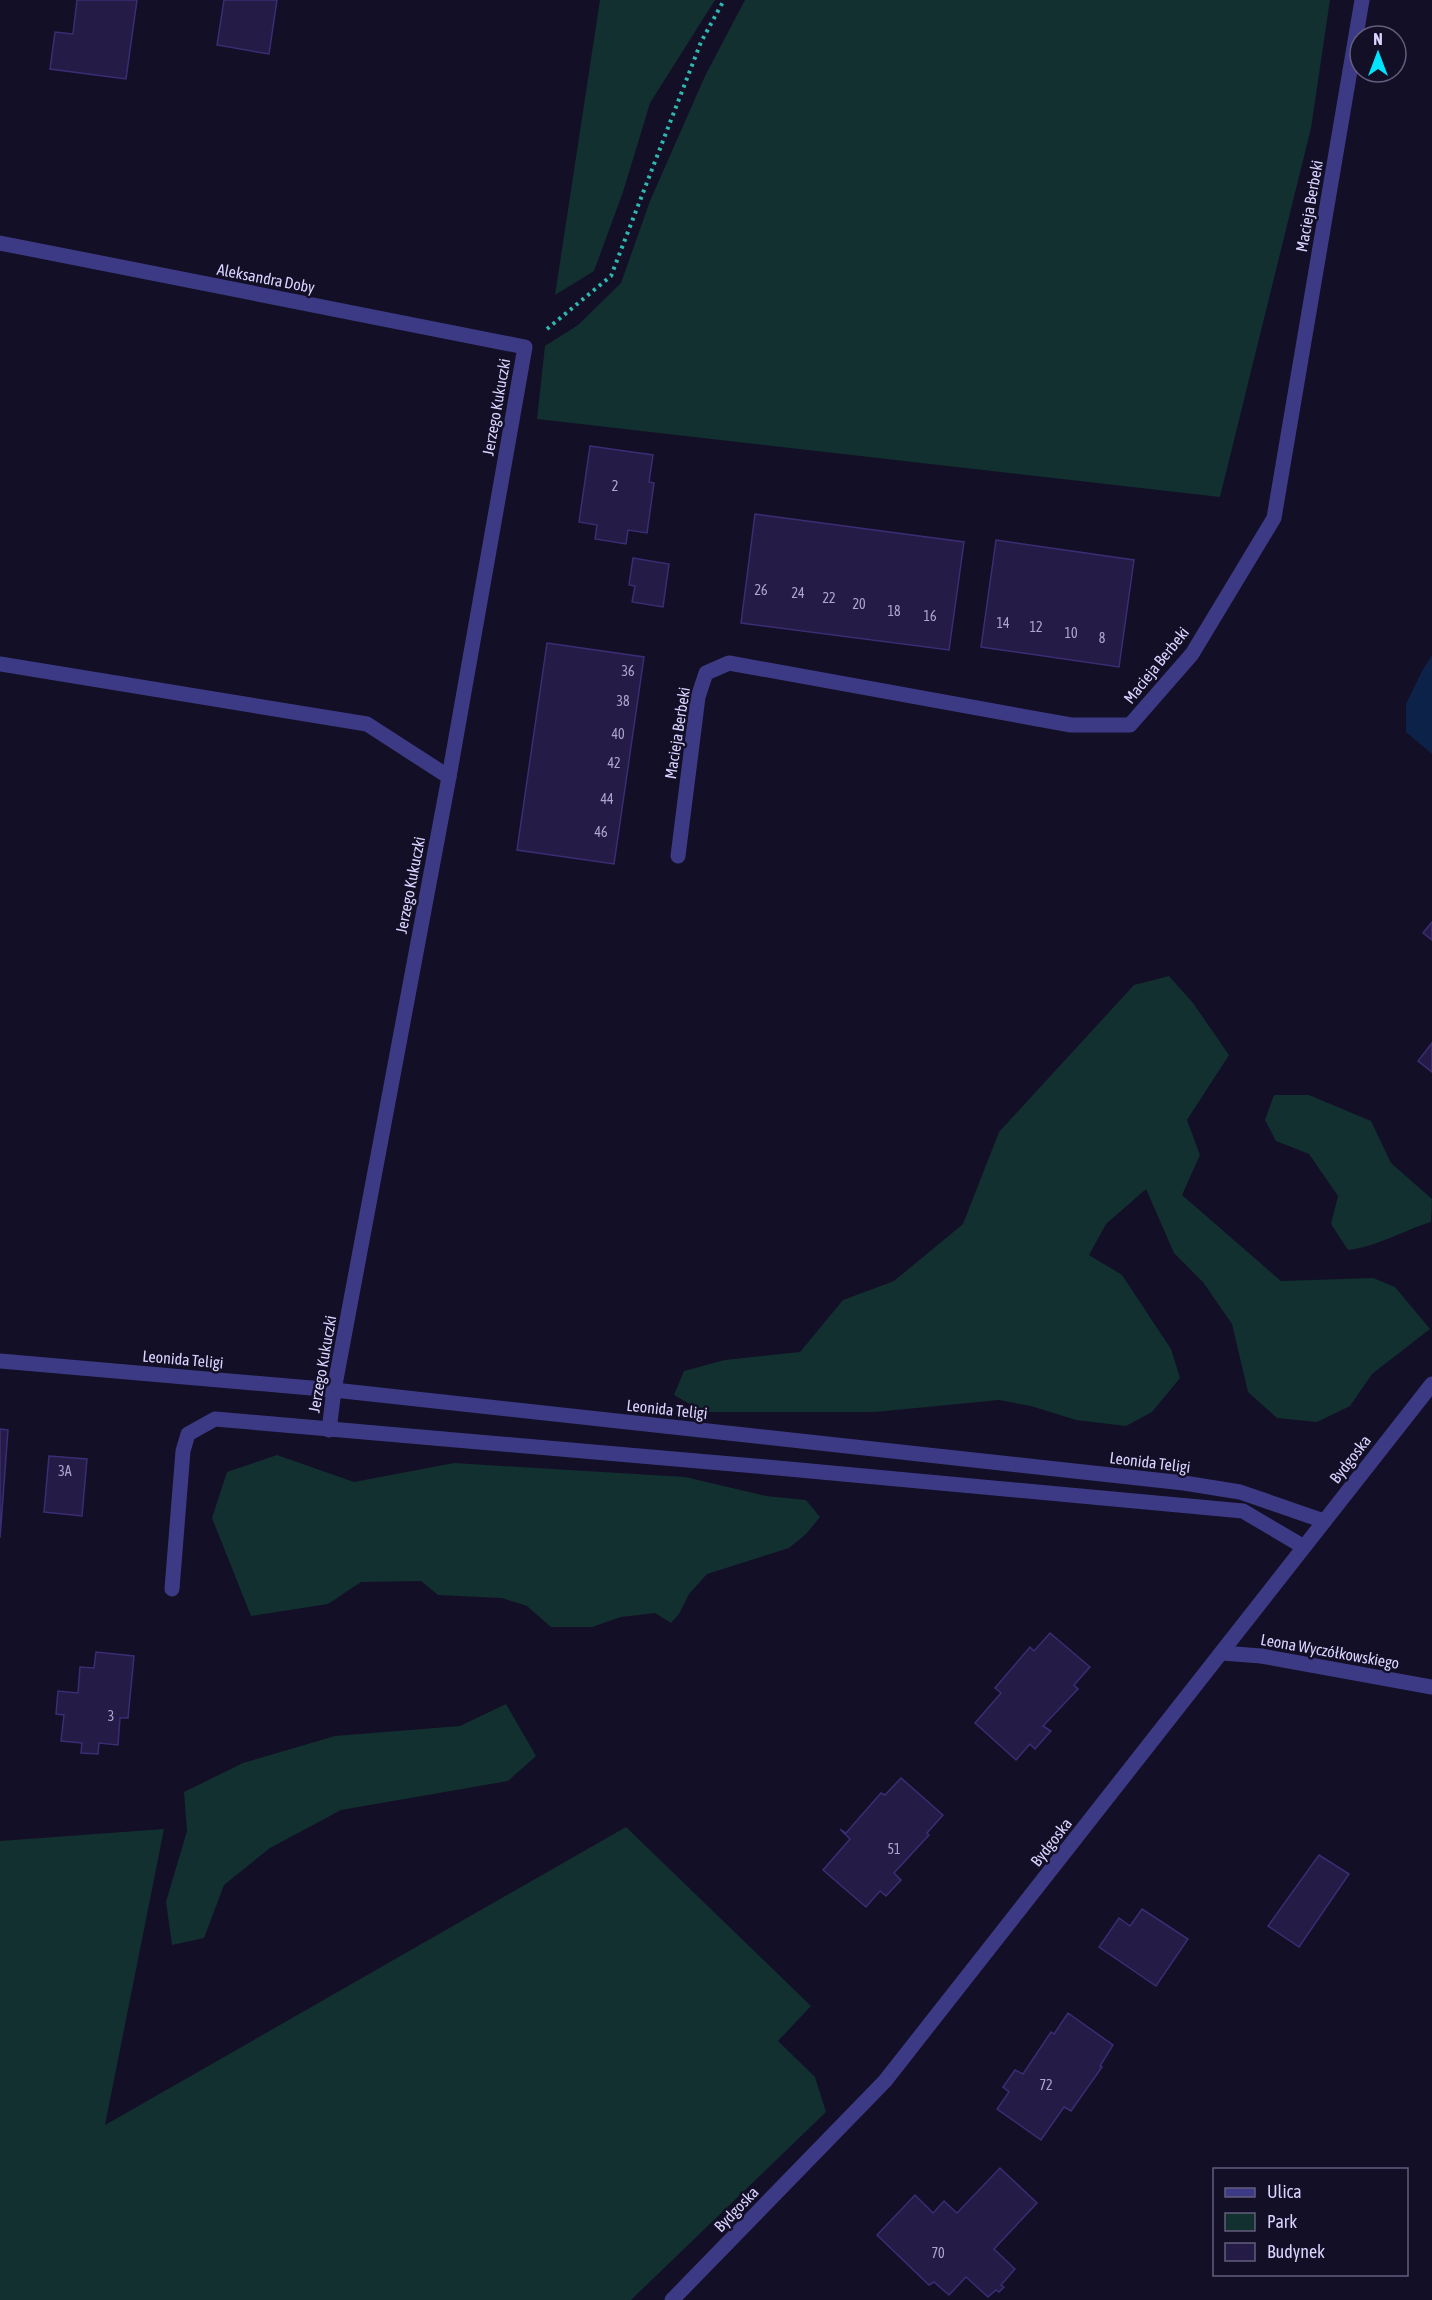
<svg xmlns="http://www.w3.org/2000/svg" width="1432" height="2300" font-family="'Asap Condensed',sans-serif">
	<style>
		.green { fill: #12302f }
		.water { fill: #0c2248 }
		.building { fill: #241b47; stroke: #3b2d73; stroke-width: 1.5 }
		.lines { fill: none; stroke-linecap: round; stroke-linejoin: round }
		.path { stroke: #2fb8b0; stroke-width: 4; stroke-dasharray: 3 4.5; stroke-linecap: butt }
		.minor { stroke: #3d3a85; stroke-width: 15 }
		.labels { text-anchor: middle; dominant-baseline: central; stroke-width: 5; stroke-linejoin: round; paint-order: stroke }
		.number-label { font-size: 14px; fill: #aca6d1 }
		.street-label { font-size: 16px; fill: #d9d4ff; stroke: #130f26 }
	</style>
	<rect width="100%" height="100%" fill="#130f26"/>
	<g class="green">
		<polygon points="600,0 715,0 650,103 623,192 594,271 555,295"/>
		<polygon points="745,0 1330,0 1311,128 1220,497 537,419 545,346 578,325 621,283 650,201 705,76"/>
		<polygon points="1169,976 1193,1003 1229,1055 1187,1120 1200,1155 1182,1195 1281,1281 1373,1278 1395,1287 1430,1329 1372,1374 1350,1406 1317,1422 1277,1418 1248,1392 1232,1324 1203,1282 1174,1253 1146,1189 1106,1224 1089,1255 1122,1275 1171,1349 1180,1378 1152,1412 1126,1426 1076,1420 1031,1406 999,1400 875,1412 703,1412 674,1395 684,1371 725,1360 800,1352 843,1300 894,1281 963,1224 999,1132 1134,985"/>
		<path d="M1274 1095H1309L1371 1121 1391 1163 1432 1199 1431 1222C1402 1231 1379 1246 1348 1250L1331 1224 1338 1196 1309 1154 1276 1141 1265 1120Z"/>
		<polygon points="277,1455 354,1482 454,1463 685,1477 766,1496 806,1500 820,1517 806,1534 789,1548 707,1574 689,1594 679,1614 671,1623 655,1613 621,1617 592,1627 551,1627 527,1606 502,1598 438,1595 421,1581 361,1582 328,1604 251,1616 212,1518 227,1472"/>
		<polygon points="506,1704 536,1756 508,1781 341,1810 270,1848 224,1885 204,1938 172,1945 166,1902 187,1831 184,1792 243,1763 335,1736 460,1726"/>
		<polygon points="626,1827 811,2006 778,2041 815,2077 826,2112 631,2300 0,2300 0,1841 164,1829 105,2125"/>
	</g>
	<polygon class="water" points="1432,655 1432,754 1406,732 1406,704 1422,671"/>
	<g class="building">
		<polygon points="77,0 137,0 126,79 50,69 55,32 73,34"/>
		<polygon points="224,0 277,0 269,54 217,45"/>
		<polygon points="590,446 653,455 649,482 654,483 647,533 628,530 626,544 595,539 597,525 579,522"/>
		<polygon points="755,514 964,542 949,650 741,623"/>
		<polygon points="996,540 1134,560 1119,667 981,647"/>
		<polygon points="633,558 669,564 663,607 632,602 635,586 629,585"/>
		<polygon points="547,643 644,657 614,864 517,850"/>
		<polygon points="1432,922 1432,940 1423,933"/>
		<polygon points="1432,1043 1432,1072 1418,1061"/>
		<polygon points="0,1429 8,1430 0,1538"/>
		<polygon points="49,1456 87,1459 82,1516 44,1512"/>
		<polygon points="1050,1633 1090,1667 1074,1685 1078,1689 1043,1726 1051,1731 1035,1749 1030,1744 1016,1760 975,1723 1001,1693 995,1688 1030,1647 1034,1651"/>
		<polygon points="96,1652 134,1656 128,1718 120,1718 118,1745 99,1743 98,1754 81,1753 82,1743 61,1741 64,1715 56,1714 58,1691 78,1693 80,1667 94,1668"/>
		<polygon points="901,1778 943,1815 927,1833 929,1835 894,1873 901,1880 886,1896 880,1891 866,1907 823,1870 850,1839 840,1829 846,1833 881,1793 885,1795"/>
		<polygon points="1319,1855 1349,1874 1299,1947 1268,1926"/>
		<polygon points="1142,1909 1188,1939 1156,1986 1099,1947 1119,1918 1130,1926"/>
		<polygon points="1068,2013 1113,2045 1100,2066 1102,2067 1071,2111 1064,2107 1041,2140 997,2109 1009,2092 1003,2087 1015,2070 1023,2074 1051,2032 1054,2034"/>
		<polygon points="1000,2168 1037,2203 994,2249 1015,2269 1001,2285 1004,2287 999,2292 996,2290 988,2297 966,2277 949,2295 934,2282 929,2285 877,2235 915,2195 933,2213 944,2201 957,2213"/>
	</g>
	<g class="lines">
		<polyline class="path" points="547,329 611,276 701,42 724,0"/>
		<g class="minor">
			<polyline points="0,243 525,347 449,777 334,1390 329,1430"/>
			<polyline points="0,664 367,724 449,777"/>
			<polyline points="678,856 698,697 706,673 729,663 1071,725 1130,725 1192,654 1274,518 1362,0"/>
			<polyline points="0,1361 334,1390 1184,1483 1240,1492 1324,1521"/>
			<polyline points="172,1589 183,1451 188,1434 215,1419 778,1468 1243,1511 1304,1547"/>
			<polyline points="1222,1653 1261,1656 1432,1687"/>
			<polyline points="672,2300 885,2081 1432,1384"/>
		</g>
	</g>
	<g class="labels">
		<g class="number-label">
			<text x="615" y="486">2</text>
			<text x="761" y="590">26</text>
			<text x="798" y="593">24</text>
			<text x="829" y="598">22</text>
			<text x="859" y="604">20</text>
			<text x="894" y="611">18</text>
			<text x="930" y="616">16</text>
			<text x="1003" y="623">14</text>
			<text x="1036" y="627">12</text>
			<text x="1071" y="633">10</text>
			<text x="1102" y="638">8</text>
			<text x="628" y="671">36</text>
			<text x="623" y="701">38</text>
			<text x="618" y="734">40</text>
			<text x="614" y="763">42</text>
			<text x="607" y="799">44</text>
			<text x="601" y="832">46</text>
			<text x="65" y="1471">3A</text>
			<text x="111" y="1716">3</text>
			<text x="894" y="1849">51</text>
			<text x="1046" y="2085">72</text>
			<text x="938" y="2253">70</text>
		</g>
		<g class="street-label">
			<text transform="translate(1309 206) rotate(-80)">Macieja Berbeki</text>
			<text transform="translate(266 278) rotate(11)">Aleksandra Doby</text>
			<text transform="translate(496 407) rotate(-80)">Jerzego Kukuczki</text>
			<text transform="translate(1156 665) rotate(-51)">Macieja Berbeki</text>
			<text transform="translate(677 733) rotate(-81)">Macieja Berbeki</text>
			<text transform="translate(410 885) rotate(-79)">Jerzego Kukuczki</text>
			<text transform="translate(183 1359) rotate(5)">Leonida Teligi</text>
			<text transform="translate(322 1364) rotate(-80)">Jerzego Kukuczki</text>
			<text transform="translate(667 1409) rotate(6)">Leonida Teligi</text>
			<text transform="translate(1350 1459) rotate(-52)">Bydgoska</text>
			<text transform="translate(1150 1462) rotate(7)">Leonida Teligi</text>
			<text transform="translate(1330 1651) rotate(10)">Leona Wyczółkowskiego</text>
			<text transform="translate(1051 1842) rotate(-52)">Bydgoska</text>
			<text transform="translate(736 2209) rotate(-46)">Bydgoska</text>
		</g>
	</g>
	<rect x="1213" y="2168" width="195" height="108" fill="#130f26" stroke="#625e7d" stroke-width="1.5"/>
	<rect x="1225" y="2188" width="30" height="9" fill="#3d3a85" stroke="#625e7d" stroke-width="1.5"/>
	<text x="1267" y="2198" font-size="18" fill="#d9d4ff">Ulica</text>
	<rect x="1225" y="2213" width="30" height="18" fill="#12302f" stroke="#625e7d" stroke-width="1.5"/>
	<text x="1267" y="2228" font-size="18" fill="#d9d4ff">Park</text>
	<rect x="1225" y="2243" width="30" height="18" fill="#241b47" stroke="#625e7d" stroke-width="1.5"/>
	<text x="1267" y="2258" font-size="18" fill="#d9d4ff">Budynek</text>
	<g transform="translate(1378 54)"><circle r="28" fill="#130f26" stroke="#625e7d" stroke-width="1.5"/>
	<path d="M0-4.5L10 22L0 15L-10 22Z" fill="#00e5ff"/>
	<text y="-9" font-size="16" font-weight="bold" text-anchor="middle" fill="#d9d4ff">N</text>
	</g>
</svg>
